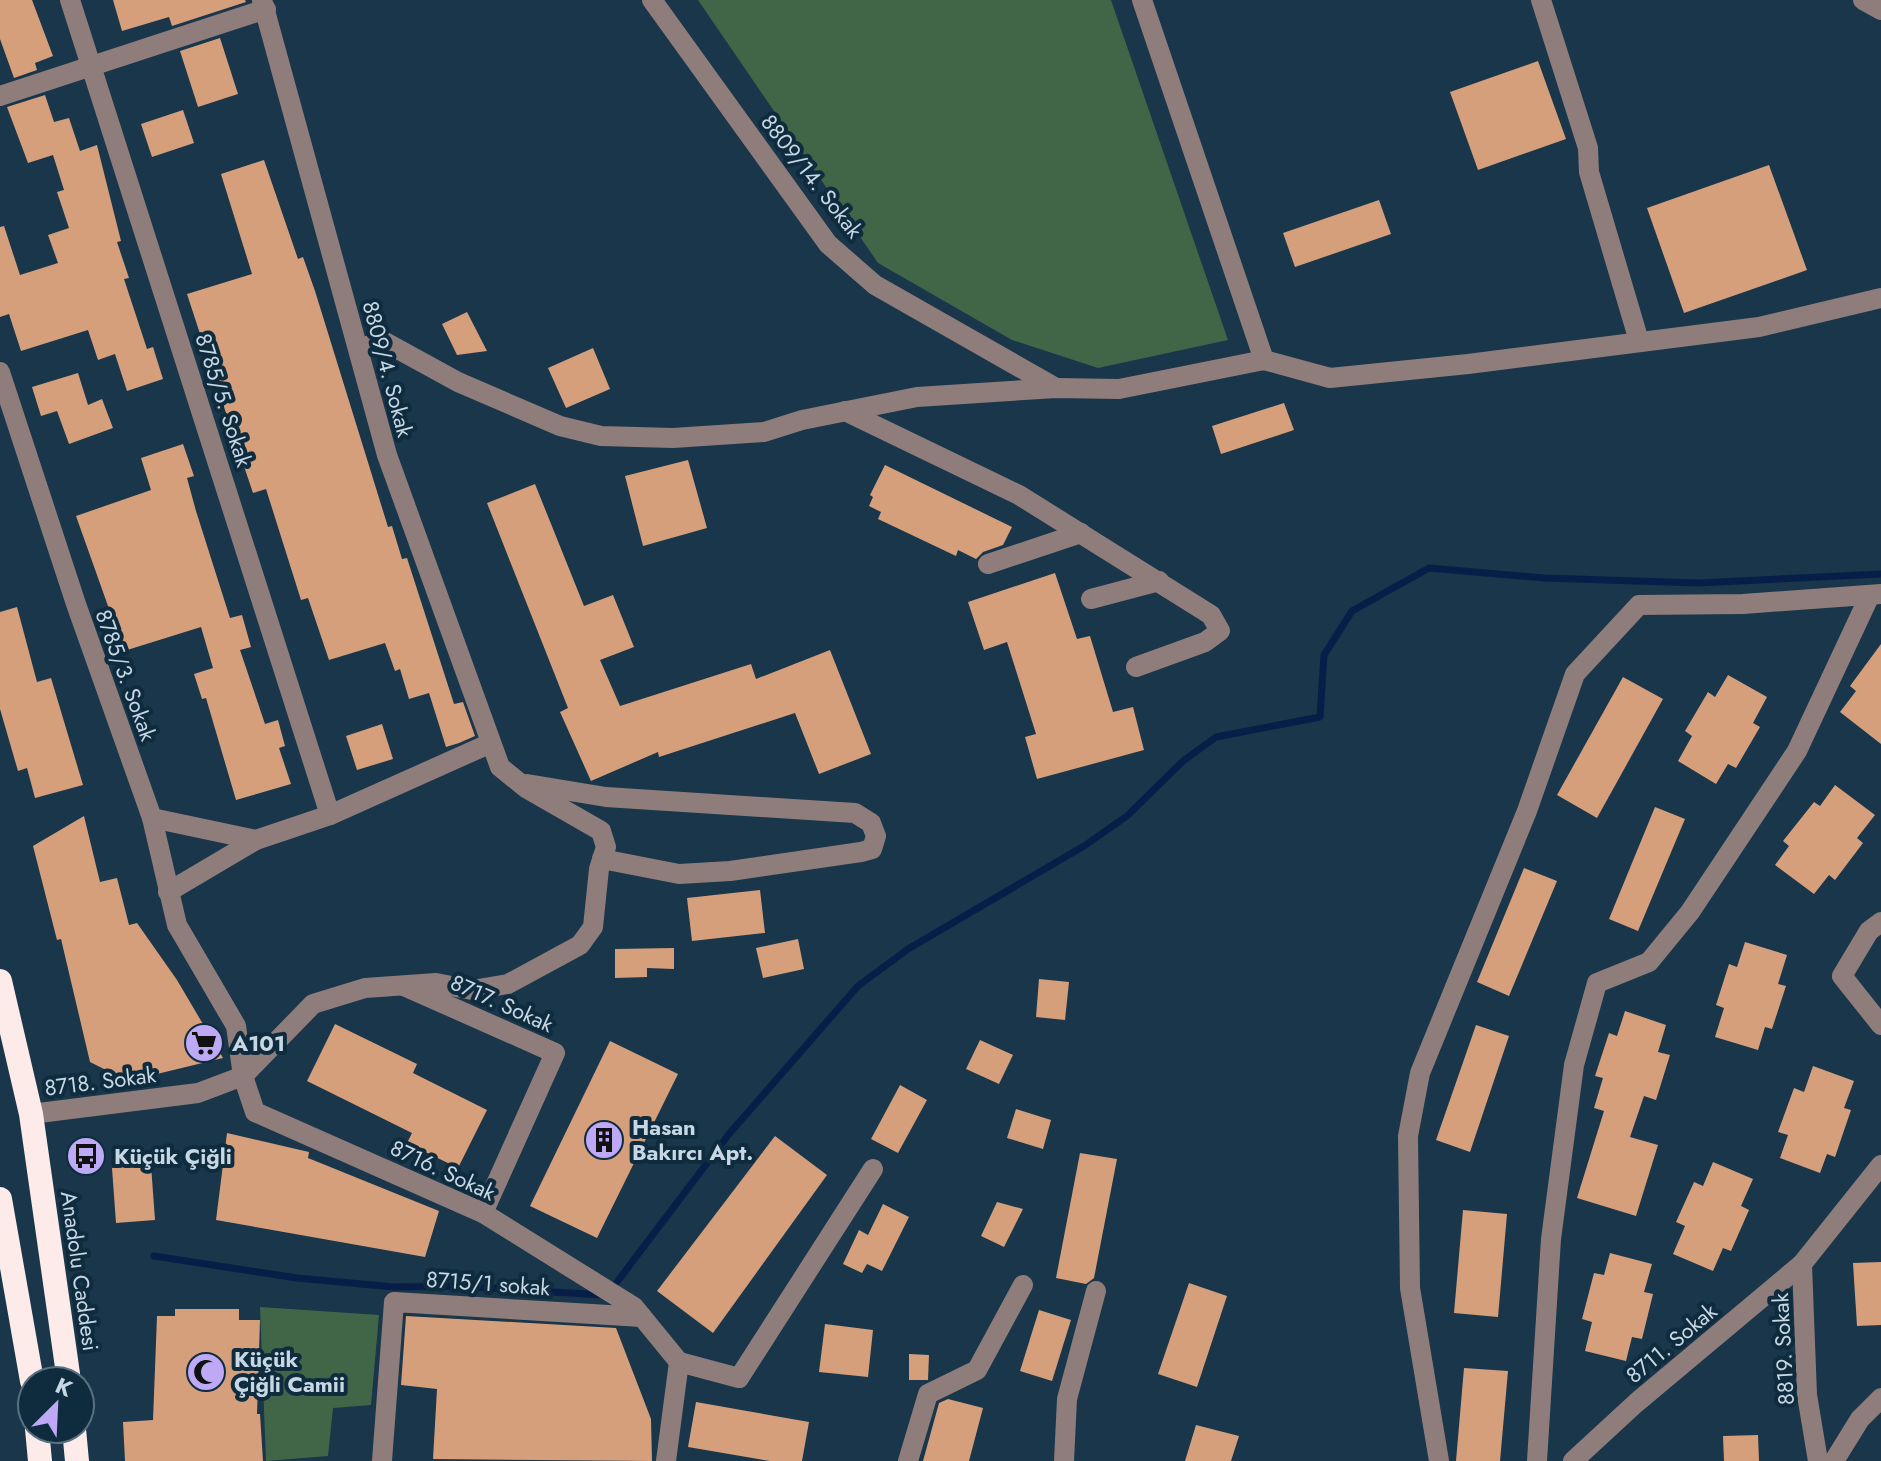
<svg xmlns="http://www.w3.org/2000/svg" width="1881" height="1461" font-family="Jost,sans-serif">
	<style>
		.green { fill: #416547 }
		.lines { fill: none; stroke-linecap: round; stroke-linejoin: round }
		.stream { stroke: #071f48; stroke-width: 7 }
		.building { fill: #d69f7c }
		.minor { stroke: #8f7d7b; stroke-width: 20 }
		.highway { stroke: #fdebe9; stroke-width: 24 }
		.labels { text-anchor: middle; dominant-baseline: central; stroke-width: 8; stroke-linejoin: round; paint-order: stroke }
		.street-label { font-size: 22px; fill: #c7d7e4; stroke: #0f2c3f }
		.poi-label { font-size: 22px; font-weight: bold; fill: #c7d7e4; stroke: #0f2c3f; text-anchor: start }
	</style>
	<rect width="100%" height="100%" fill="#19364a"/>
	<g class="green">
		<polygon points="698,0 1111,0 1228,340 1098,368 1012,340 878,263"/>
		<polygon points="260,1307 379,1315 371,1405 333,1408 328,1456 266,1461"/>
	</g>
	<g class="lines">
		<g class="stream">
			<polyline points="154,1256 297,1278 394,1287 455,1286 603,1295"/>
			<polyline points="614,1286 729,1134 858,986 908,949 1084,846 1127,816 1183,761 1216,737 1320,717 1324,655 1352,611 1429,568 1544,578 1698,583 1881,574"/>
		</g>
	</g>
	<g class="building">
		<polygon points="0,0 32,0 53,56 35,63 37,70 14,78 0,39"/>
		<polygon points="113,0 245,0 246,2 172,26 169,17 122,31"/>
		<polygon points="220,38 238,94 198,107 180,51"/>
		<polygon points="1538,61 1566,139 1478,170 1450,92"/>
		<polygon points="45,95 54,122 69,118 80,151 97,145 121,241 117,242 129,278 124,279 147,349 153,347 163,379 127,391 115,354 98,360 88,330 21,351 9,314 0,317 0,227 4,226 20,275 58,263 48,235 69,228 57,192 64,190 53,155 28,163 7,107"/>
		<polygon points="183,110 194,143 152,157 141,124"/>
		<polygon points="264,160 298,259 303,257 315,291 388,527 392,526 402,559 407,558 454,704 463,702 475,736 459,743 446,747 429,693 409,699 400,669 395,671 385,643 329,660 308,598 301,600 266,489 253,493 221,398 187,294 252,274 221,174"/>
		<polygon points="1769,165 1807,270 1684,313 1647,208"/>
		<polygon points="1379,200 1391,234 1295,267 1283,233"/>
		<polygon points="467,312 487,351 457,355 442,324"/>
		<polygon points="593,348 610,389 566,408 548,368"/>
		<polygon points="78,373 88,405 102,399 113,428 69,444 57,411 41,416 32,387"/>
		<polygon points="1284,403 1294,430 1221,454 1212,426"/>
		<polygon points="183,444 194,476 187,478 196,511 230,618 242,615 251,647 240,650 265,724 278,720 285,746 279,748 291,784 236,800 206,698 202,699 194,674 213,668 201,627 124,651 76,516 151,490 141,458"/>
		<polygon points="688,460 707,528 643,546 625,476"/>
		<polygon points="885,465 1012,527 1003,545 983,552 976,559 958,550 956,556 878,519 881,512 869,506 873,497 870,495"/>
		<polygon points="535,484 584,606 613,595 634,647 600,660 620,706 751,664 756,679 830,650 871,754 819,774 795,713 659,757 658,752 591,781 560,712 568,708 487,503"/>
		<polygon points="1055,573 1077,639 1090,636 1113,712 1133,707 1144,750 1037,779 1025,737 1036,734 1007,642 984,650 968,602"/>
		<polygon points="17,607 37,682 51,678 83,785 35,798 27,768 18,771 0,709 0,612"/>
		<polygon points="1881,644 1881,744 1840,712 1856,691 1850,686"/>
		<polygon points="1728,675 1767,697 1753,723 1760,727 1736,768 1728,764 1716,784 1678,761 1692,736 1685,731 1708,692 1715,697"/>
		<polygon points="1623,677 1663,699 1597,818 1557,795"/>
		<polygon points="382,724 393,759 357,770 346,736"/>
		<polygon points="1835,785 1875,815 1857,838 1863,843 1835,880 1829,875 1814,894 1775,865 1789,846 1783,841 1814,802 1820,806"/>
		<polygon points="1655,807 1685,819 1638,931 1609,919"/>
		<polygon points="84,816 100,882 117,878 129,925 137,923 177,980 223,1058 128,1081 90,1062 61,939 57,940 33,846"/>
		<polygon points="1524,868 1557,881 1509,996 1477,982"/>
		<polygon points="760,890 765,933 692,941 687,898"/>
		<polygon points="798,939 804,969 763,978 756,948"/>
		<polygon points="1745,942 1787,955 1778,984 1786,986 1772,1029 1765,1027 1758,1050 1715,1037 1724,1008 1716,1005 1729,964 1737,967"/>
		<polygon points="674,948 674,969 647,968 647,977 615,978 615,949"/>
		<polygon points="1039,979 1069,982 1065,1020 1036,1017"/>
		<polygon points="1625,1011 1666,1025 1658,1052 1670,1055 1656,1100 1644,1096 1630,1137 1658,1145 1636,1216 1577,1198 1604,1111 1594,1108 1603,1078 1595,1076 1609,1033 1617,1036"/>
		<polygon points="335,1024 417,1064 413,1073 487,1110 458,1168 407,1143 412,1133 307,1081"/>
		<polygon points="1476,1025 1509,1036 1470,1152 1436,1140"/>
		<polygon points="980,1040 1013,1055 999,1084 966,1069"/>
		<polygon points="610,1041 678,1074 597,1238 530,1206"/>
		<polygon points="1813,1066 1854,1081 1844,1108 1851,1110 1835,1157 1827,1154 1820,1173 1780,1158 1788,1135 1778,1132 1794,1088 1804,1092"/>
		<polygon points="900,1085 927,1100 898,1153 871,1139"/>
		<polygon points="1016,1109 1051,1120 1043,1149 1007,1138"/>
		<polygon points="227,1133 309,1152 308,1158 439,1211 425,1257 216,1220"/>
		<polygon points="775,1136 827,1175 713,1333 657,1291"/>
		<polygon points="1080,1153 1117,1159 1094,1278 1086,1284 1056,1278"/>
		<polygon points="1713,1162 1753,1179 1741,1206 1749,1210 1731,1251 1723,1248 1713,1271 1673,1254 1685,1226 1676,1222 1694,1182 1703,1186"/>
		<polygon points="151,1165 155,1220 116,1223 112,1168"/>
		<polygon points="997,1202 1023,1209 1004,1247 981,1236"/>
		<polygon points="883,1204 909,1217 882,1271 867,1264 862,1273 843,1264 859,1230 868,1235"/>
		<polygon points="1463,1210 1507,1214 1498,1317 1454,1313"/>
		<polygon points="1610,1253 1652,1264 1644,1292 1653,1294 1642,1339 1632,1337 1626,1361 1585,1351 1592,1322 1582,1319 1594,1273 1604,1275"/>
		<polygon points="1881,1262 1881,1325 1857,1326 1853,1263"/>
		<polygon points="1189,1283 1227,1296 1197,1387 1158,1374"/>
		<polygon points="175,1309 239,1309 239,1320 260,1320 257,1414 260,1414 263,1461 125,1461 123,1422 153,1420 157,1316 175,1316"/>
		<polygon points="1039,1310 1071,1320 1052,1381 1020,1371"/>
		<polygon points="406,1316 616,1328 651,1419 652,1461 433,1459 437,1389 401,1385"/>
		<polygon points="825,1324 873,1330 868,1377 819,1372"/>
		<polygon points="909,1354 929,1355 928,1380 909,1380"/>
		<polygon points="1464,1368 1508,1371 1500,1461 1456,1461"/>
		<polygon points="948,1399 983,1408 969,1461 923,1461 939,1403"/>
		<polygon points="696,1402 809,1422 802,1461 770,1461 688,1447"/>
		<polygon points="1196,1425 1239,1436 1231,1461 1185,1461"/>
		<polygon points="1758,1435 1759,1461 1724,1461 1723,1436"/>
	</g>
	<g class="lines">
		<g class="minor">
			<polyline points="70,0 330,815"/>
			<polyline points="652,0 828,244 875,285 1056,388"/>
			<polyline points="1142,0 1264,360"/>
			<polyline points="1541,0 1588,148 1589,172 1639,341"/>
			<polyline points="1863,0 1881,10"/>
			<polyline points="0,96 266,9"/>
			<polyline points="358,348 385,342 458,382 560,426 601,436 673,438 764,432 802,420 917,397 1056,388 1119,389 1264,360 1330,378 1468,364 1759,327 1881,298"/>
			<polyline points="0,372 76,604 152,818 256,840 330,815 491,743"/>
			<polyline points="845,411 1019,495 1211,615 1220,631 1205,642 1136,667"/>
			<polyline points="988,564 1081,533"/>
			<polyline points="1091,599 1159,581"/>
			<polyline points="527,784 606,797 855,813 871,823 876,836 872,849 861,852 730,871 679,874 602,859"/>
			<polyline points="152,818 177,925 236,1026 243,1076 255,1112 483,1213 634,1307 679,1362 666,1461"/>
			<polyline points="168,892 256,840"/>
			<polyline points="1881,922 1869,931 1842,976 1881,1025"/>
			<polyline points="404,986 555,1053 483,1213"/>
			<polyline points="31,1114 198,1093 243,1076 313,1004 365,988 436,983 472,990 508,984 580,945 593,927 599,869 606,847 601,831 526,788 500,767 387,455 262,0"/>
			<polyline points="679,1362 739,1378 873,1169"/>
			<polyline points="382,1461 394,1302 642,1317"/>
			<polyline points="908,1461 928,1394 977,1370 1023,1285"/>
			<polyline points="1064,1461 1067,1399 1096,1291"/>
			<polyline points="1439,1461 1410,1288 1408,1136 1420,1073 1527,811 1575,674 1639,605 1743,604 1881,594"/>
			<polyline points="1537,1461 1551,1239 1574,1065 1597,983 1649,962 1690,912 1797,751 1870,595"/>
			<polyline points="1573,1461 1636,1403 1802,1264"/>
			<polyline points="1818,1461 1807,1395 1802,1264 1881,1165"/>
			<polyline points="1834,1461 1860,1419 1881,1398"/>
		</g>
		<g class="highway">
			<polyline points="0,981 31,1114 69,1381"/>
			<polyline points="0,1199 32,1381"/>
			<polyline points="37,1429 40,1461"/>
			<polyline points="74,1429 77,1461"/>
		</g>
	</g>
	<defs>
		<symbol id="supermarket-disc" viewBox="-11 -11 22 22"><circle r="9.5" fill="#bda9f5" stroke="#0f2c3f"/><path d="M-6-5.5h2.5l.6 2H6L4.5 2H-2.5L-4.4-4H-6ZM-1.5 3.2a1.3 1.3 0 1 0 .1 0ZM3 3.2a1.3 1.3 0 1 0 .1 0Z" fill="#111"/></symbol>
		<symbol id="building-disc" viewBox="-11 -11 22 22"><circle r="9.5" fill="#bda9f5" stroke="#0f2c3f"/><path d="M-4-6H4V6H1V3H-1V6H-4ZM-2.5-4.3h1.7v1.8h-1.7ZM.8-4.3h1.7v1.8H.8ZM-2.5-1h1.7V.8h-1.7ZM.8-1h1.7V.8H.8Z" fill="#111"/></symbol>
		<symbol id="bus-disc" viewBox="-11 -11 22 22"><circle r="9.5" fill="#bda9f5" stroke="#0f2c3f"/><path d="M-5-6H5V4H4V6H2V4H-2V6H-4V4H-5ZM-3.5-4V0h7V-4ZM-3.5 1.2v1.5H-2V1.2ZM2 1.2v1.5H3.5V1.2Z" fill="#111"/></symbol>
		<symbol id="mosque-disc" viewBox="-11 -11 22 22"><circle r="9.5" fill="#bda9f5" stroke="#0f2c3f"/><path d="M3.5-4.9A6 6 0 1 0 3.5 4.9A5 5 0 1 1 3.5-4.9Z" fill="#111"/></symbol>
	</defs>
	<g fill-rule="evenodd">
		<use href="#supermarket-disc" x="182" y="1021" width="44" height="44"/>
		<use href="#building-disc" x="582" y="1118" width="44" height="44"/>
		<use href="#bus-disc" x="64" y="1134" width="44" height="44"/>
		<use href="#mosque-disc" x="184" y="1350" width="44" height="44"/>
	</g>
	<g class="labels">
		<g class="street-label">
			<text transform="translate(812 176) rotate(52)">8809/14. Sokak</text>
			<text transform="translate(388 369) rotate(75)">8809/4. Sokak</text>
			<text transform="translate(224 400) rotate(72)">8785/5. Sokak</text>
			<text transform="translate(126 675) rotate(70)">8785/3. Sokak</text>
			<text transform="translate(502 1003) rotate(24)">8717. Sokak</text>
			<text transform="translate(100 1081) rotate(-7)">8718. Sokak</text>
			<text transform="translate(443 1170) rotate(25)">8716. Sokak</text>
			<text transform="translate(80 1271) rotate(82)">Anadolu Caddesi</text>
			<text transform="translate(488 1283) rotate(4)">8715/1 sokak</text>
			<text transform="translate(1671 1343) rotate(-40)">8711. Sokak</text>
			<text transform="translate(1783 1349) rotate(-93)">8819. Sokak</text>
		</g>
		<g class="poi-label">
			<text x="232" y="1043">A101</text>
			<text x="632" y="1127">Hasan<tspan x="632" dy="25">Bakırcı Apt.</tspan></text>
			<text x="114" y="1156">Küçük Çiğli</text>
			<text x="234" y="1359">Küçük<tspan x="234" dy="25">Çiğli Camii</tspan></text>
		</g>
	</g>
	<g transform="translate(56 1405) rotate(24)"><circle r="38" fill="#0f2c3f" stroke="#597081" stroke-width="2"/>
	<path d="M0-6L14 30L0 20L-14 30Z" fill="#bda9f5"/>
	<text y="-12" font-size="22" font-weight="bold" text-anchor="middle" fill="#c7d7e4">K</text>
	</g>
</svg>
